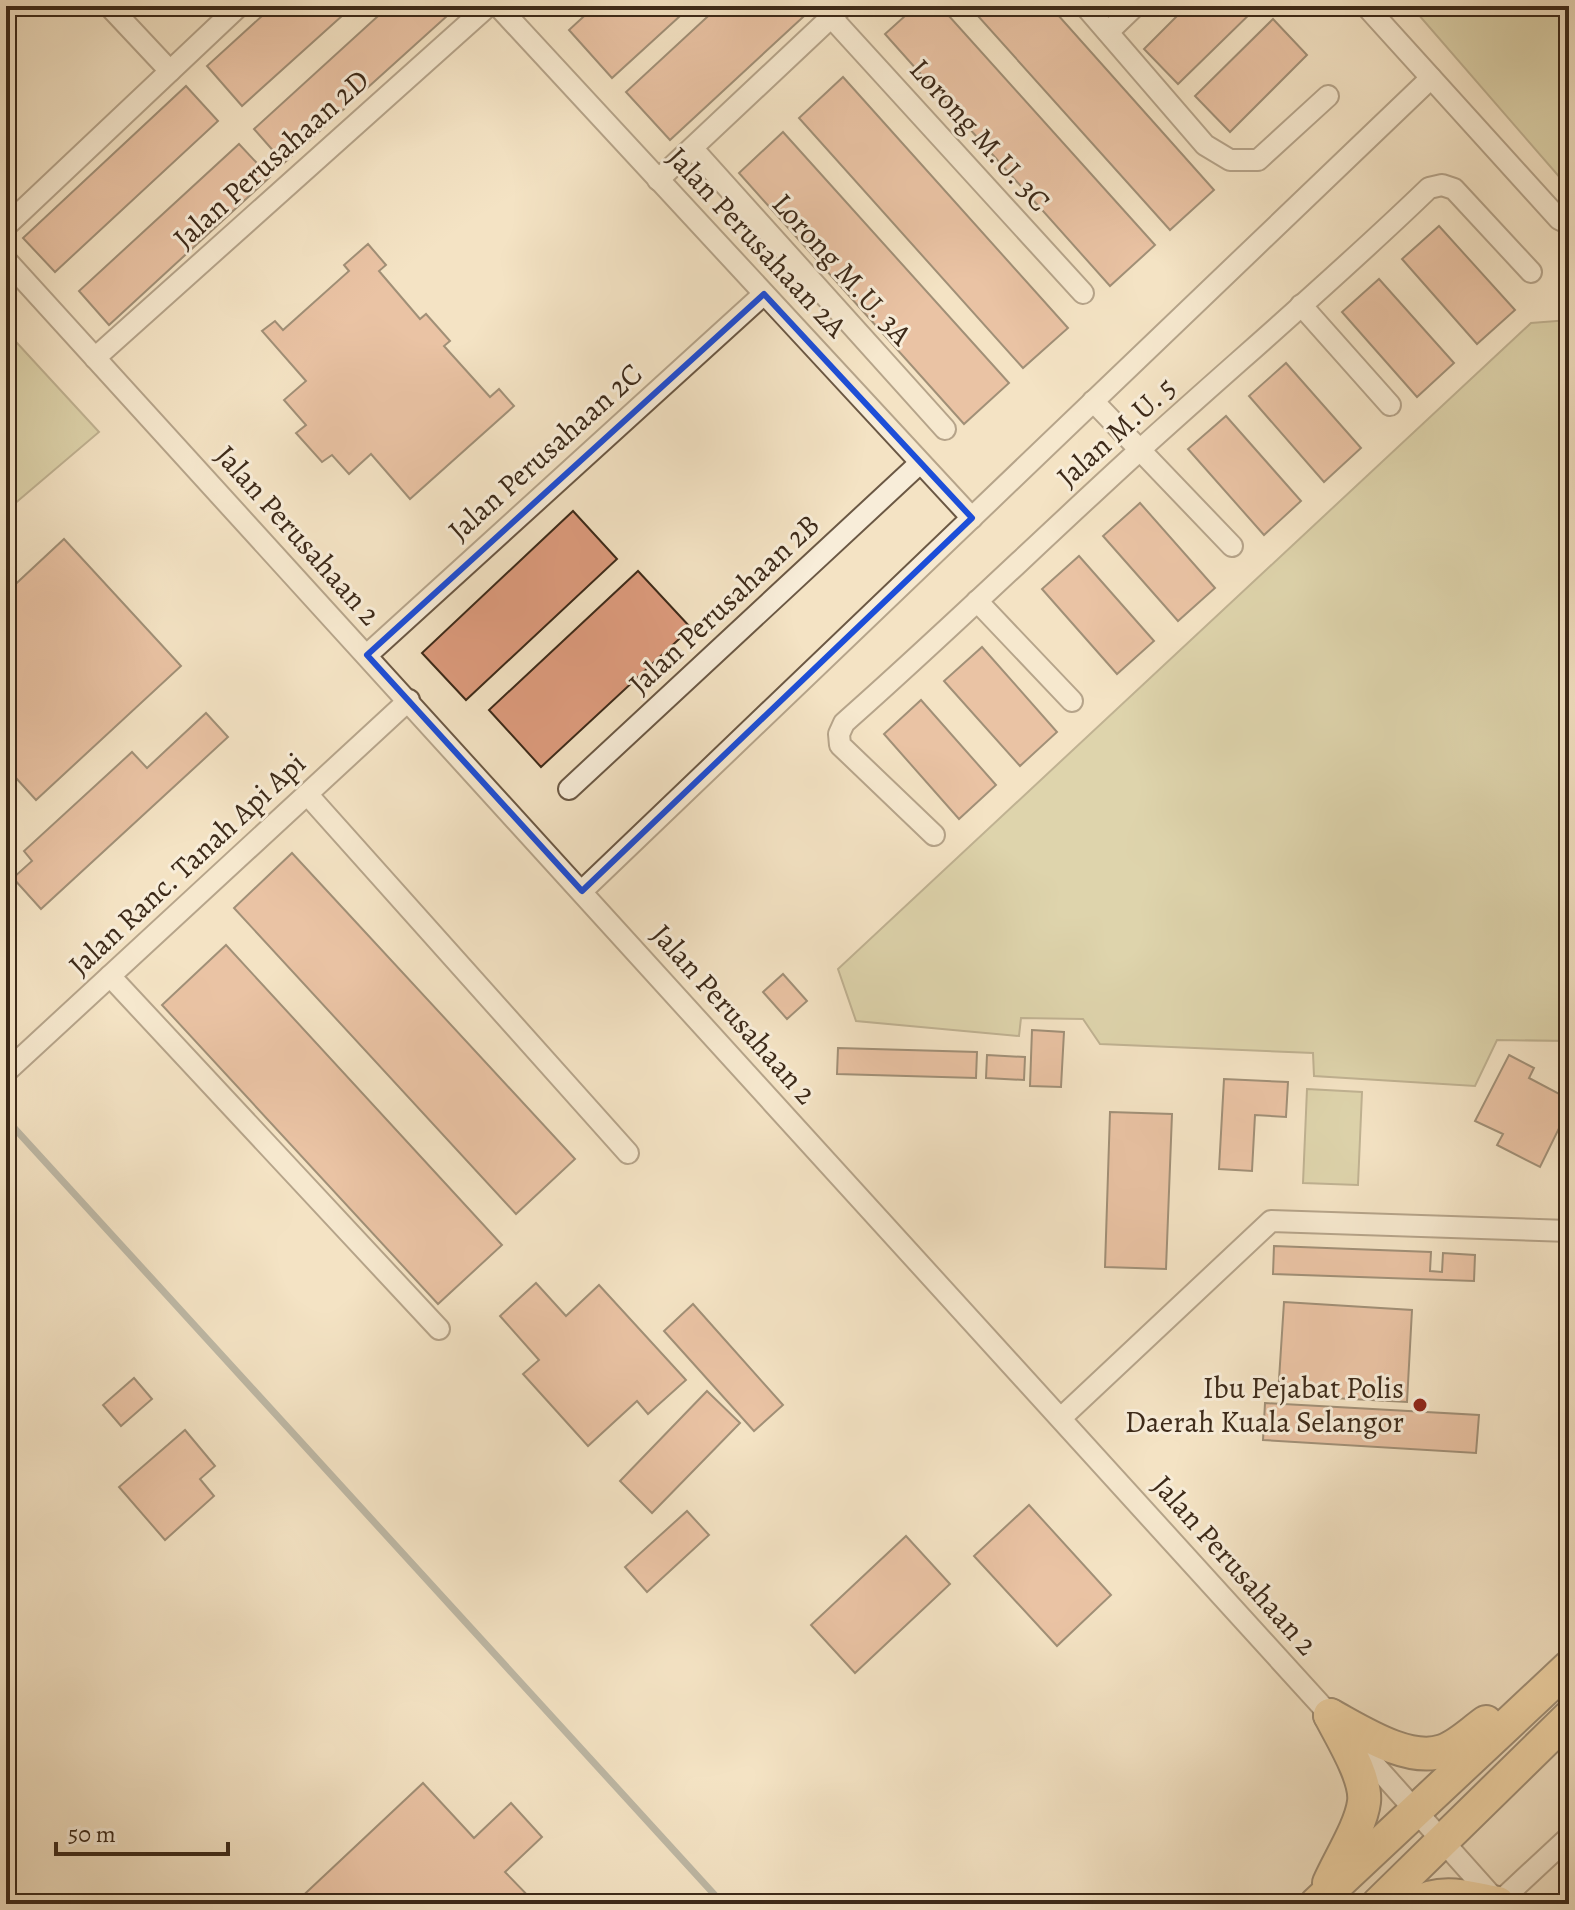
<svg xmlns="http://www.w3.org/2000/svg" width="1575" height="1910" font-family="Alegreya,serif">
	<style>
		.green { fill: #c4c18f; stroke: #807654; stroke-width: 2 }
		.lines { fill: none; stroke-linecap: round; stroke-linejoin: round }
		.stream { stroke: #7a817d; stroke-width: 7 }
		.building { fill: #dd9b7d; stroke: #3d2a19; stroke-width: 2 }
		.minor-casing { stroke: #6b5844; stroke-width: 24 }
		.trunk-casing { stroke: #3d2a19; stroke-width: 36 }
		.minor { stroke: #f8edd9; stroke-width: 20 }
		.trunk { stroke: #eac282; stroke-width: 32 }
		.marked { fill: none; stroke: #1d4ed8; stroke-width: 6; stroke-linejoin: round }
		.poi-dot { fill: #8f2418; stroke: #f8edd9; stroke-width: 3 }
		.labels { text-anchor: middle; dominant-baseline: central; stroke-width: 6; stroke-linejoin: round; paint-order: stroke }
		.street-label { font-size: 30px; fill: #3d2a19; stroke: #f8edd9 }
		.poi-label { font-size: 30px; fill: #3d2a19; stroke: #f8edd9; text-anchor: end }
	</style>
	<rect width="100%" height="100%" fill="#f4e3c4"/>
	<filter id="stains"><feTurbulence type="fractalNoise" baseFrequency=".0025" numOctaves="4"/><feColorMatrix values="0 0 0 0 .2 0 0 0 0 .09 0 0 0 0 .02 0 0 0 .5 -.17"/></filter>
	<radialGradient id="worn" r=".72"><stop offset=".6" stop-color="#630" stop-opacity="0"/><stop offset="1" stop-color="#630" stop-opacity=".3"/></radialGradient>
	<g class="green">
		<polygon points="1411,6 1569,6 1569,188"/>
		<polygon points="1569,320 1569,1041 1497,1040 1475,1086 1314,1076 1313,1053 1100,1044 1083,1019 1021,1018 1019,1036 856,1021 838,969 1531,323"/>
		<polygon points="6,331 99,432 6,511"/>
		<polygon points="1307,1089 1362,1092 1358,1185 1303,1183"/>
	</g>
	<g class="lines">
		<polyline class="stream" points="6,1119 723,1904"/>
	</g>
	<g class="building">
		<polygon points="273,6 353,6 242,106 207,66"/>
		<polygon points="389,6 457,7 284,163 254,129"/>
		<polygon points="595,6 691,6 612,78 569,30"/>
		<polygon points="719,6 815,6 670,140 626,92"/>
		<polygon points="916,6 940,6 1155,245 1110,286 885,34"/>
		<polygon points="969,6 1050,6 1214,190 1170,230"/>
		<polygon points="1187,6 1256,8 1178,84 1144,49"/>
		<polygon points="1273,19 1307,55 1230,132 1195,96"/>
		<polygon points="843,77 1068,328 1023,368 799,118"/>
		<polygon points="186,86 218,121 55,272 23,238"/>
		<polygon points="783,132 1009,383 964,424 739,173"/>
		<polygon points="239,144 270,177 109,325 79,291"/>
		<polygon points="1439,226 1515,310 1477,344 1402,259"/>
		<polygon points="368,244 386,265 379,271 420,319 426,314 450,341 444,346 490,397 499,389 514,406 410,499 371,454 349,474 332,455 322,462 296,433 306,425 284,400 306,381 262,331 275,321 283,330 349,271 344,265"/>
		<polygon points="1379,279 1454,363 1417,397 1342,312"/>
		<polygon points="1286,363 1361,448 1324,482 1249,396"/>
		<polygon points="1226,416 1301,501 1264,535 1188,449"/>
		<polygon points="1140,503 1215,588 1178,621 1103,536"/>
		<polygon points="573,511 617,559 466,700 422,653"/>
		<polygon points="64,539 181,666 36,800 6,767 6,593"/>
		<polygon points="1079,556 1154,641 1117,674 1042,589"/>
		<polygon points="638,571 691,628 541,767 489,710"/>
		<polygon points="982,647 1057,732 1020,766 944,681"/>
		<polygon points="921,700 996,785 959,819 884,734"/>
		<polygon points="206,713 228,737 41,909 13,878 32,861 24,851 132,752 147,768"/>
		<polygon points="292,853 575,1159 516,1214 234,908"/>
		<polygon points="226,945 502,1245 438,1304 162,1005"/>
		<polygon points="783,974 807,1001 787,1019 763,992"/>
		<polygon points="1032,1030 1064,1032 1061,1087 1030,1086"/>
		<polygon points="838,1048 977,1052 976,1078 837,1074"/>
		<polygon points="987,1055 1025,1057 1024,1080 986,1078"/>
		<polygon points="1509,1055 1534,1068 1529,1078 1569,1099 1569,1108 1540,1167 1497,1145 1503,1134 1475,1121"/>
		<polygon points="1224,1079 1288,1082 1286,1117 1255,1115 1252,1171 1219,1169"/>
		<polygon points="1110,1112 1172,1114 1166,1269 1105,1267"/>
		<polygon points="1274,1246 1431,1252 1430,1271 1442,1272 1443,1253 1475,1255 1474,1281 1273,1274"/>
		<polygon points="536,1283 566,1316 599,1285 686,1380 648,1414 637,1401 588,1446 523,1374 539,1360 500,1316"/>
		<polygon points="1284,1302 1412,1310 1407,1402 1278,1395"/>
		<polygon points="693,1304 783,1405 754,1431 664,1331"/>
		<polygon points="134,1378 152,1399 121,1426 103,1405"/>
		<polygon points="707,1391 740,1423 652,1513 620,1481"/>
		<polygon points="1265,1403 1479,1415 1476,1453 1263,1440"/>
		<polygon points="185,1430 215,1466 200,1479 214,1496 165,1540 119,1487"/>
		<polygon points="1029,1505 1111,1595 1057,1646 974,1556"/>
		<polygon points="687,1511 709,1535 647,1592 625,1567"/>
		<polygon points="906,1536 950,1584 855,1673 811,1625"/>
		<polygon points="423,1783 474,1838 511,1803 542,1837 505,1872 536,1904 294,1904"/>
	</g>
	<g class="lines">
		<defs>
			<g id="minor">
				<polyline points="109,6 170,71"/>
				<polyline points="498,6 972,518"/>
				<polyline points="1085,6 1205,145 1230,160 1258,160 1328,96"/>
				<polyline points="1366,6 1559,219 1569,224"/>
				<polyline points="831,17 1083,293"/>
				<polyline points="1108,32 1135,6"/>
				<polyline points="693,149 945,429"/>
				<polyline points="658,180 843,6"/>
				<polyline points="6,226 239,6"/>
				<polyline points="6,260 1330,1715 1498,1903"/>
				<polyline points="1301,305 1390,405"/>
				<polyline points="95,358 488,6"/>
				<polyline points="1093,401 1232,546"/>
				<polyline points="977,601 1072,701"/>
				<polyline points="367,655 764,294"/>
				<polyline points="569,789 920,463"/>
				<polyline points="307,794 628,1153"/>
				<path d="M934 835 840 745 839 734 844 723C945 634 1042 539 1142 448 1238 361 1336 278 1429 188L1442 185 1454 189 1531 272"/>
				<polyline points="582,891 1431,78"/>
				<polyline points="110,976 439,1329"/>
				<polyline points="6,1072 409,700"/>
				<polyline points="1061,1418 1271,1221 1569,1231"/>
				<polyline points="1497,1904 1569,1837"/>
			</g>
			<g id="trunk">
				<path d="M1330 1715C1360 1731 1408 1763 1443 1751 1458 1746 1473 1731 1486 1722"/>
				<path d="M1329 1883C1339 1860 1361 1826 1364 1802 1367 1778 1341 1737 1330 1715"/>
				<polyline points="1316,1904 1569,1667"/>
				<polyline points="1378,1904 1569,1717"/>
				<path d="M1415 1904C1442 1888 1469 1898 1498 1903"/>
			</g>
		</defs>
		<use href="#minor" class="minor-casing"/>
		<use href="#trunk" class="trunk-casing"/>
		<use href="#minor" class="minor"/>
		<use href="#trunk" class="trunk"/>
	</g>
	<path d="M0 0H1575V1910H0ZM764 294 972 518 582 891 367 655Z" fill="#f4e3c4" fill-opacity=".55" fill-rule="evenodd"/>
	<path class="marked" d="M764 294 972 518 582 891 367 655Z"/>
	<circle class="poi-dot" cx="1420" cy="1405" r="8"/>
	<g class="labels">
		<g class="street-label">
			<text transform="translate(980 135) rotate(48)">Lorong M.U. 3C</text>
			<text transform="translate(271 159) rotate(-42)">Jalan Perusahaan 2D</text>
			<text transform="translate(757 242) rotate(47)">Jalan Perusahaan 2A</text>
			<text transform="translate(842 269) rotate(48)">Lorong M.U. 3A</text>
			<text transform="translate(1116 432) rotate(-42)">Jalan M.U. 5</text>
			<text transform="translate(545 452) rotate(-42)">Jalan Perusahaan 2C</text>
			<text transform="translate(298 535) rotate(48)">Jalan Perusahaan 2</text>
			<text transform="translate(724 604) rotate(-43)">Jalan Perusahaan 2B</text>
			<text transform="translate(187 864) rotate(-43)">Jalan Ranc. Tanah Api Api</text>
			<text transform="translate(734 1014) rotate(48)">Jalan Perusahaan 2</text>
			<text transform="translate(1235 1565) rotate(48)">Jalan Perusahaan 2</text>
		</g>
		<g class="poi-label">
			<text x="1404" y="1388">Ibu Pejabat Polis<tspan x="1404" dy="34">Daerah Kuala Selangor</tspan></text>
		</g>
	</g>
	<rect width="1575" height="1910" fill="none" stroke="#f4e3c4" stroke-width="32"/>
	<rect x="8" y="8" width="1559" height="1894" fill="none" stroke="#3d2a19" stroke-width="4"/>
	<rect x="16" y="16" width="1543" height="1878" fill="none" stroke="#3d2a19" stroke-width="2"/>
	<path d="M56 1842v12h172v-12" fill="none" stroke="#3d2a19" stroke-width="4"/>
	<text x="68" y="1842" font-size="24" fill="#3d2a19" stroke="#f8edd9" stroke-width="6" paint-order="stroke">50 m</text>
	<rect width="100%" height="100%" filter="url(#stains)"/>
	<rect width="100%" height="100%" fill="url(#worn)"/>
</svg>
